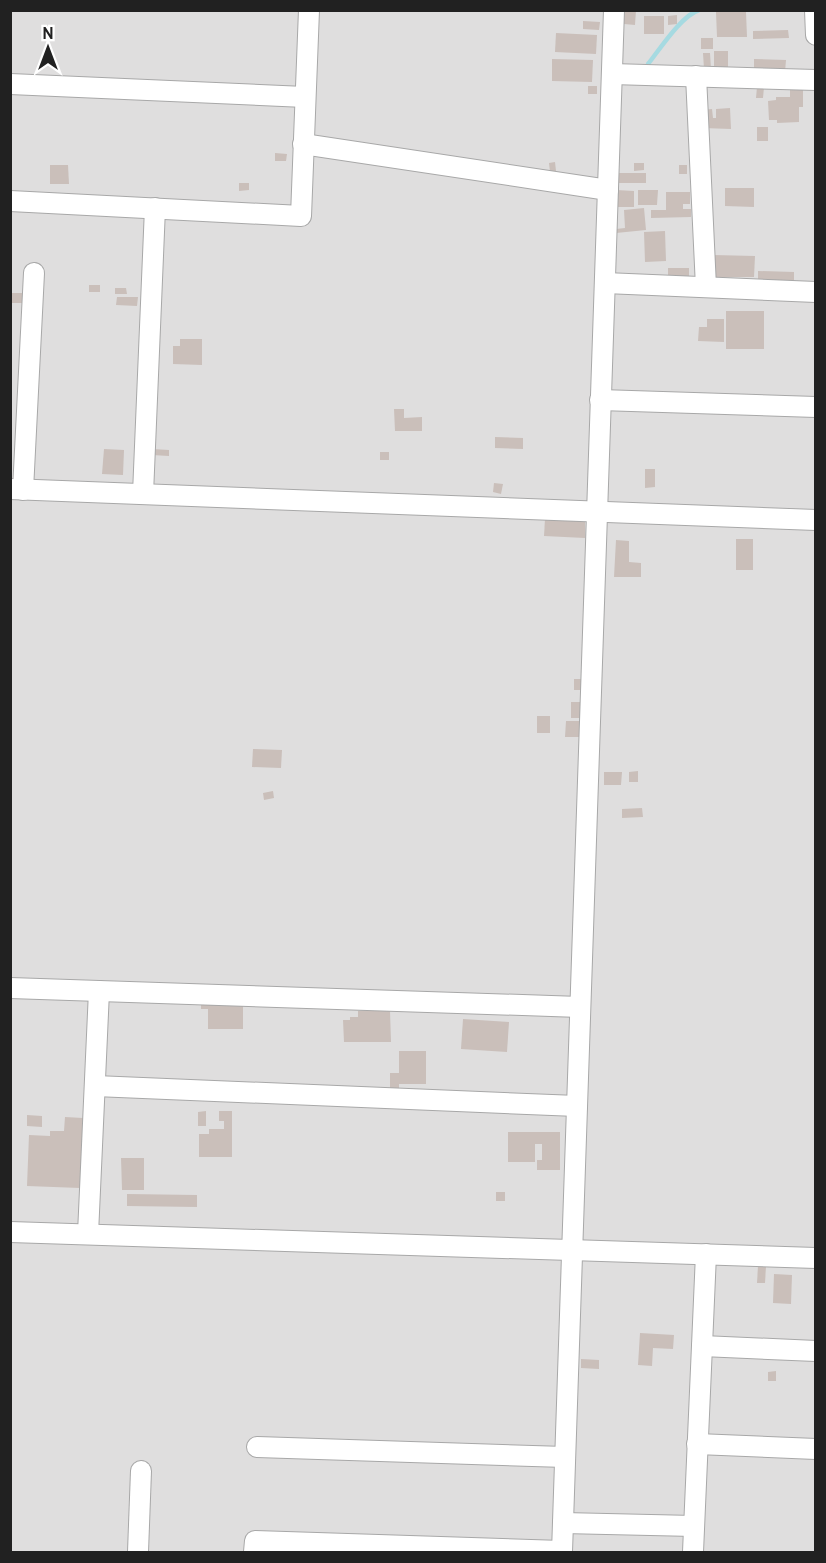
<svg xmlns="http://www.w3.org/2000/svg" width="826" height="1563" font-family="Overpass,sans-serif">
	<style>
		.residential { fill: #dfdede }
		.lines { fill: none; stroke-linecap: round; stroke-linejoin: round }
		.stream { stroke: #a6dae1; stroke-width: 4.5 }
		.building { fill: #cabfba }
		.street-casing { stroke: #a8a8a8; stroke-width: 22 }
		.street { stroke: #fff; stroke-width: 20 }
	</style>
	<rect width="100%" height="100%" fill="#f2ede7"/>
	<rect class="residential" x="11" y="11" width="804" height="1541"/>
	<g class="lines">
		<path class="stream" d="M648 64C660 49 681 16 699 10"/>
	</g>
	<g class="building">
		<polygon points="624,10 636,10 635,25 624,24"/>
		<polygon points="716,12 746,12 747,37 717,37"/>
		<polygon points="677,15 677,24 668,25 668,16"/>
		<rect x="644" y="16" width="20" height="18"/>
		<polygon points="583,21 600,22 599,30 583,29"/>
		<polygon points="788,30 789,38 753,39 753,31"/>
		<polygon points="556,33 597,35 596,54 555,52"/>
		<rect x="701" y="38" width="12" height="11"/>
		<rect x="714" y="51" width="14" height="16"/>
		<polygon points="703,53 710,53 711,69 704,69"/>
		<polygon points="552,59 593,60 592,82 552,81"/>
		<polygon points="754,59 786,60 785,72 754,71"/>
		<rect x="588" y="86" width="9" height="8"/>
		<polygon points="757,87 764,87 763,98 756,98"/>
		<polygon points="803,87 803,107 799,107 799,122 777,123 777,120 769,120 768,101 776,100 776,97 790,97 790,88"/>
		<polygon points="730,108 731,129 703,128 702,110 712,109 713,118 716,118 716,109"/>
		<rect x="757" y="127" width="11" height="14"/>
		<polygon points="275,153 287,154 286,161 275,161"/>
		<polygon points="555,162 556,171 550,172 549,163"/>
		<polygon points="634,163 644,163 644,170 634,171"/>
		<polygon points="50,165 68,165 69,184 50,184"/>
		<rect x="679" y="165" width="8" height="9"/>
		<rect x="618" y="173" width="28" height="10"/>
		<polygon points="239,183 249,183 249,190 239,191"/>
		<polygon points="725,188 754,188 754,207 725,206"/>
		<polygon points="616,190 634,191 634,207 615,207"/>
		<polygon points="638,190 658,190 657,205 638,205"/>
		<polygon points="666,192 690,192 690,204 683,204 683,209 691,209 691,217 651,218 651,210 666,210"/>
		<polygon points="644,208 646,230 616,233 616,229 625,228 624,210"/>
		<polygon points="665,231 666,261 645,262 644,232"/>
		<polygon points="713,255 755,256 754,277 712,277"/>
		<polygon points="668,268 689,268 689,276 668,277"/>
		<polygon points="758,271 794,272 794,282 758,281"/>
		<rect x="89" y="285" width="11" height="7"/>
		<polygon points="115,288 126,288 127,294 115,294"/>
		<rect x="10" y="293" width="17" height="10"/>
		<polygon points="117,297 138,297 137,306 116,305"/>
		<rect x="726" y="311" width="38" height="38"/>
		<polygon points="707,319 724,319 724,342 698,341 699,327 707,327"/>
		<polygon points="180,339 202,339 202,365 173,364 173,346 180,346"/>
		<polygon points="394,409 404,409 404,418 422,417 422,431 395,431"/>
		<polygon points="495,437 523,438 523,449 495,448"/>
		<polygon points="104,449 124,450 123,475 102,474"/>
		<polygon points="152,449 169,450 169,456 152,455"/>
		<rect x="380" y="452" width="9" height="8"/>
		<polygon points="645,469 655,469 655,487 645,488"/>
		<polygon points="494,483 503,484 501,494 493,492"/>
		<polygon points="545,519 585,520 585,538 544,536"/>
		<rect x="736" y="539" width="17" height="31"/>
		<polygon points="616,540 629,541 629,562 641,563 641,577 614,577"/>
		<rect x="574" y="679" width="8" height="11"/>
		<rect x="571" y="702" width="10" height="16"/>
		<rect x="537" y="716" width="13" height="17"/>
		<polygon points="566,721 581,721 581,737 565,737"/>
		<polygon points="253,749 282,750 281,768 252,767"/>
		<polygon points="638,771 638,782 629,782 629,772"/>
		<polygon points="604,772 622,772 621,785 604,785"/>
		<polygon points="273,791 274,798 264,800 263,793"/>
		<polygon points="642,808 643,817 622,818 622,809"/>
		<polygon points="201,996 243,1004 243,1029 208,1029 208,1009 201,1009"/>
		<polygon points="358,1011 390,1011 391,1042 344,1042 343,1020 350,1020 350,1017 358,1017"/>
		<polygon points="463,1019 509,1022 507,1052 461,1049"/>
		<polygon points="399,1051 426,1051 426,1084 399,1084 399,1090 390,1090 390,1073 399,1073"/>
		<polygon points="206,1111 206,1126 198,1126 198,1112"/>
		<polygon points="219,1111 232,1111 232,1157 199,1157 199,1134 209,1134 209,1129 224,1129 224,1121 219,1121"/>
		<polygon points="27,1115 42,1116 42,1127 27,1126"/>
		<polygon points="65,1117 83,1118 80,1188 27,1186 29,1135 50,1136 50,1131 64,1131"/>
		<polygon points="508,1132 560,1132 560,1170 537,1170 537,1160 542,1160 542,1144 535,1144 535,1162 508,1162"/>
		<polygon points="121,1158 144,1158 144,1190 122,1190"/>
		<rect x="496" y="1192" width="9" height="9"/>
		<polygon points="127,1194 197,1195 197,1207 127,1206"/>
		<polygon points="758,1266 766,1266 765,1283 757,1283"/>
		<polygon points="774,1274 792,1275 791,1304 773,1303"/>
		<polygon points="640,1333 674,1335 673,1349 653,1348 652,1366 638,1365"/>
		<polygon points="581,1359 599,1360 599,1369 581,1368"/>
		<polygon points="776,1371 776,1381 768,1381 768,1372"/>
	</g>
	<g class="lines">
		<defs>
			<g id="street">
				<polyline points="815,10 816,35"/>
				<polyline points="612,74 816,80"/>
				<polyline points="696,76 706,287"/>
				<polyline points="10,84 305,97"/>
				<polyline points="303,144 608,190"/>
				<polyline points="10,201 301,216 309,10"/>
				<polyline points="605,283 816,292"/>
				<polyline points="600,400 816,407"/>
				<polyline points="10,489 816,520"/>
				<polyline points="23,490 34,273"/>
				<polyline points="143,494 155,208"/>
				<polyline points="10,988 580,1007"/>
				<polyline points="95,1086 577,1106"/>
				<polyline points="10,1232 816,1258"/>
				<polyline points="88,1234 99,991"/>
				<polyline points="702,1346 816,1351"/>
				<polyline points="697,1444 816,1449"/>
				<polyline points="257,1447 565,1457"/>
				<polyline points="563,1523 694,1526"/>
				<polyline points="138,1552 141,1471"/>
				<polyline points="254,1552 255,1541 562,1551"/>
				<polyline points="562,1552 614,10"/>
				<polyline points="693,1552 706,1254"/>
			</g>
		</defs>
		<use href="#street" class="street-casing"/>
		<use href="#street" class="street"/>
	</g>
	<rect width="826" height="1563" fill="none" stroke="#212121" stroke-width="24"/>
	<g transform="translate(48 48)" stroke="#ffffff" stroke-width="4.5" paint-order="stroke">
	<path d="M0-4.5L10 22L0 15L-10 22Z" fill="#212121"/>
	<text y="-9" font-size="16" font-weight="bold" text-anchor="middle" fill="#212121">N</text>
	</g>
</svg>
